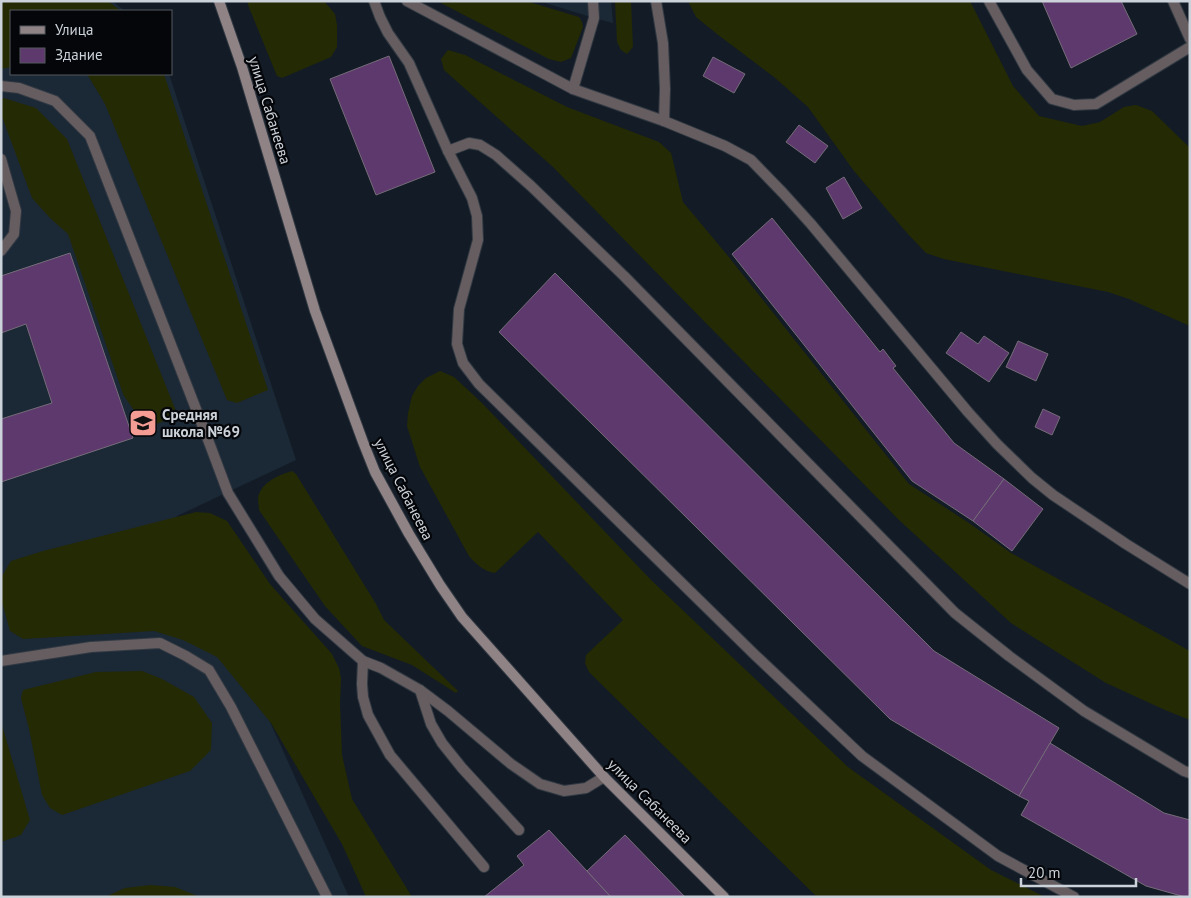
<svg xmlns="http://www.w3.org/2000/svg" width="1191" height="898" font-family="'PT Sans',sans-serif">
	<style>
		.built { fill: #1b2836 }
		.grass { fill: #242a04 }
		.building { fill: #5e396d; stroke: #756c79 }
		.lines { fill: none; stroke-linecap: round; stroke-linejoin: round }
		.lane-casing { stroke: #313943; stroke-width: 12 }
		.street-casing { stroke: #313943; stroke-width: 12 }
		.secondary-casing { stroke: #313943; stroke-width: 12 }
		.lane { stroke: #655d5f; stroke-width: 10 }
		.street { stroke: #655d5f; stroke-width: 10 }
		.secondary { stroke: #908385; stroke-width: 10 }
		.labels { text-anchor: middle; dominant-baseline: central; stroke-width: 4.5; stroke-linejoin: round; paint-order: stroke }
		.street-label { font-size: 15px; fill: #ccd2d9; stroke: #04060a }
		.poi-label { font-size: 15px; font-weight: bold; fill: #ccd2d9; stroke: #04060a; text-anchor: start }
	</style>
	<rect width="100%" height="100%" fill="#131c26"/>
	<g class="built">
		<polygon points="1,1 112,1 125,11 11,11 11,74 169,74 296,460 177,516 349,897 1,897"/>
		<polygon points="539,1 611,1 613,23 594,18"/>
	</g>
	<g class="grass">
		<polygon points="1,1 108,1 121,11 11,11 11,67 1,69"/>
		<polygon points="248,1 324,1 335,14 337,25 337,47 331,57 282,78 277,76 248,5"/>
		<polygon points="437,1 526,1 579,17 582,22 583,27 571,58 561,62 549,59"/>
		<polygon points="615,1 631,1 633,47 627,54 621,50 617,42"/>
		<polygon points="688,1 970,1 1013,86 1039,116 1082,126 1100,122 1124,107 1136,105 1152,111 1190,148 1190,326 1129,299 1108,292 944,259 926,253 907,233 854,171 808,107 774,77 717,34 696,17"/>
		<polygon points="448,50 465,55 567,107 659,142 671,153 683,202 728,256 909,484 969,523 1011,553 1190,651 1190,720 1165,710 1106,683 1011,623 899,520 553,167 444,70 441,59"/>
		<polygon points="87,74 164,74 268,390 237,403 227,400 105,104"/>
		<path d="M4 98 36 108 67 139 176 411 174 417 154 425C141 421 130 406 123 394L68 234 50 218 32 198 1 114V99Z"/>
		<path d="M440 371 454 377 481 402 652 581 848 767 991 870 1045 897H817L589 672 585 663 586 655 623 620 538 532 495 573C483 571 476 564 469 556L420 467 407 426 408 413 412 396 418 386 426 378Z"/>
		<path d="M292 471 296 474 376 604 384 620 458 691 456 693 412 665 362 646 325 606 259 510C259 506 258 501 258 498 261 482 279 475 292 471Z"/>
		<polygon points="196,512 210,513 227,521 270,584 332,654 339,668 341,678 340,704 342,755 352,799 412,897 366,897 342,844 271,723 217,657 183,640 154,631 23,639 10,631 1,599 1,579 2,576 11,561 43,551"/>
		<polygon points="142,671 162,679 194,697 212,723 211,750 190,771 62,815 50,808 42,795 29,729 21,698 23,690 96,672"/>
		<polygon points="1,722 30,820 21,835 1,842"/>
		<polygon points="150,885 175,887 200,897 105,897 125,888"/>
	</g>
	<g class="building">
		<polygon points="1042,1 1121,1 1137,34 1071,68"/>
		<polygon points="389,56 435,172 376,195 330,79"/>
		<polygon points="713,57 745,74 734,93 703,76"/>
		<polygon points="799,125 828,146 815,163 786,142"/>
		<polygon points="844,177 862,208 843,219 826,188"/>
		<polygon points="772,218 880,352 883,349 889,357 896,366 893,368 954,443 1004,479 973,521 912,481 732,254"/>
		<polygon points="70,253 133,438 1,482 1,419 52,403 26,324 1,333 1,276"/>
		<polygon points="555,273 934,651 1059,728 1019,796 890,719 499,332"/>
		<polygon points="961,332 978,344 984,336 1009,353 989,382 946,353"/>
		<polygon points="1018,341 1048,354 1036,381 1006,367"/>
		<polygon points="1043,409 1060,417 1052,435 1035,427"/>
		<polygon points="1004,479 1043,509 1012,551 973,521"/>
		<polygon points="1050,743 1164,813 1190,820 1190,897 1185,897 1146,886 1021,815 1029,801 1019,796"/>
		<polygon points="549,830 611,897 484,897 524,865 517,856"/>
		<polygon points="625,835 685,897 611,897 587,871"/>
	</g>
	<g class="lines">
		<defs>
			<g id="lane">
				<polyline points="374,1 380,17 388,33 409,63 448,151 472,198 477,216 478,240 459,309 457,344 463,363 479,384 755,655 862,756 998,856 1074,897"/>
				<polyline points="407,1 573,89 664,121 725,146 751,160 783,193 811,224 968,412 997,444 1032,478 1053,495 1126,544 1190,584"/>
				<polyline points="656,1 663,43 665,89 664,121"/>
				<polyline points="1,86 19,88 55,101 90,136 210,445 228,493 279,576 315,619 363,661 381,668 420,690 448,711 511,764 540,784 564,791 586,788 604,777"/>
				<polyline points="573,89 594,18 593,1"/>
				<polyline points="448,151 469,143 480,145 496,155 531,186 624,276 955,613 1009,656 1084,711 1184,771 1190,773"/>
				<polyline points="1,159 16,211 14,234 1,251"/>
				<polyline points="1,661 91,647 160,643 186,656 209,670 231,707 327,897"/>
				<polyline points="363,661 362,684 363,697 368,715 390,755 484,867"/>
				<polyline points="420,690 431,724 442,743 462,768 519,830"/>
			</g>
			<g id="street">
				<polyline points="989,1 1027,70 1052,99 1074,105 1096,104 1190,47"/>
				<polyline points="1173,1 1190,39"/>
			</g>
			<polyline id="secondary" points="219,1 242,67 315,311 363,442 375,472 409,534 440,585 462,617 604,777 724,897"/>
		</defs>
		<use href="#lane" class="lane-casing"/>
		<use href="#street" class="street-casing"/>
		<use href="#secondary" class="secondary-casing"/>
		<use href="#lane" class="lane"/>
		<use href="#street" class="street"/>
		<use href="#secondary" class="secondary"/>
	</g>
	<defs>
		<symbol id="school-square" viewBox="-11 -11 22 22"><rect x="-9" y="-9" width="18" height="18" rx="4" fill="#f59c95" stroke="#04060a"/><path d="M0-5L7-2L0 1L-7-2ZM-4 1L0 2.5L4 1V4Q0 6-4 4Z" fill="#111"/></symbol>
	</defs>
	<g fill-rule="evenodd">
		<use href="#school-square" x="127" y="407" width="32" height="32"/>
	</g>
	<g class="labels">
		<g class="street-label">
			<text transform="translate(270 110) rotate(73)">улица Сабанеева</text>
			<text transform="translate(404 489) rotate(63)">улица Сабанеева</text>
			<text transform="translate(650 801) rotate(45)">улица Сабанеева</text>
		</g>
		<g class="poi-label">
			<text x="162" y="414">Средняя<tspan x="162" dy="17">школа №69</tspan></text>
		</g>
	</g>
	<rect width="1191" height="898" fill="none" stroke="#ccd2d9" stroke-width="5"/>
	<rect x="10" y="10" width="162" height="65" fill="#04060a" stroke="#54585d"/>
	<rect x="20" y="26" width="25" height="8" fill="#908385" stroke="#54585d"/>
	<text x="55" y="35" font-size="15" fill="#ccd2d9">Улица</text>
	<rect x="20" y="48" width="25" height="15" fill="#5e396d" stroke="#54585d"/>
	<text x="55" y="60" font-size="15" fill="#ccd2d9">Здание</text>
	<path d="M1021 878v8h115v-8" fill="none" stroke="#ccd2d9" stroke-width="2.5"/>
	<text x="1028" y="878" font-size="15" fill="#ccd2d9" stroke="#04060a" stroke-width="4" paint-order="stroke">20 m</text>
</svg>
